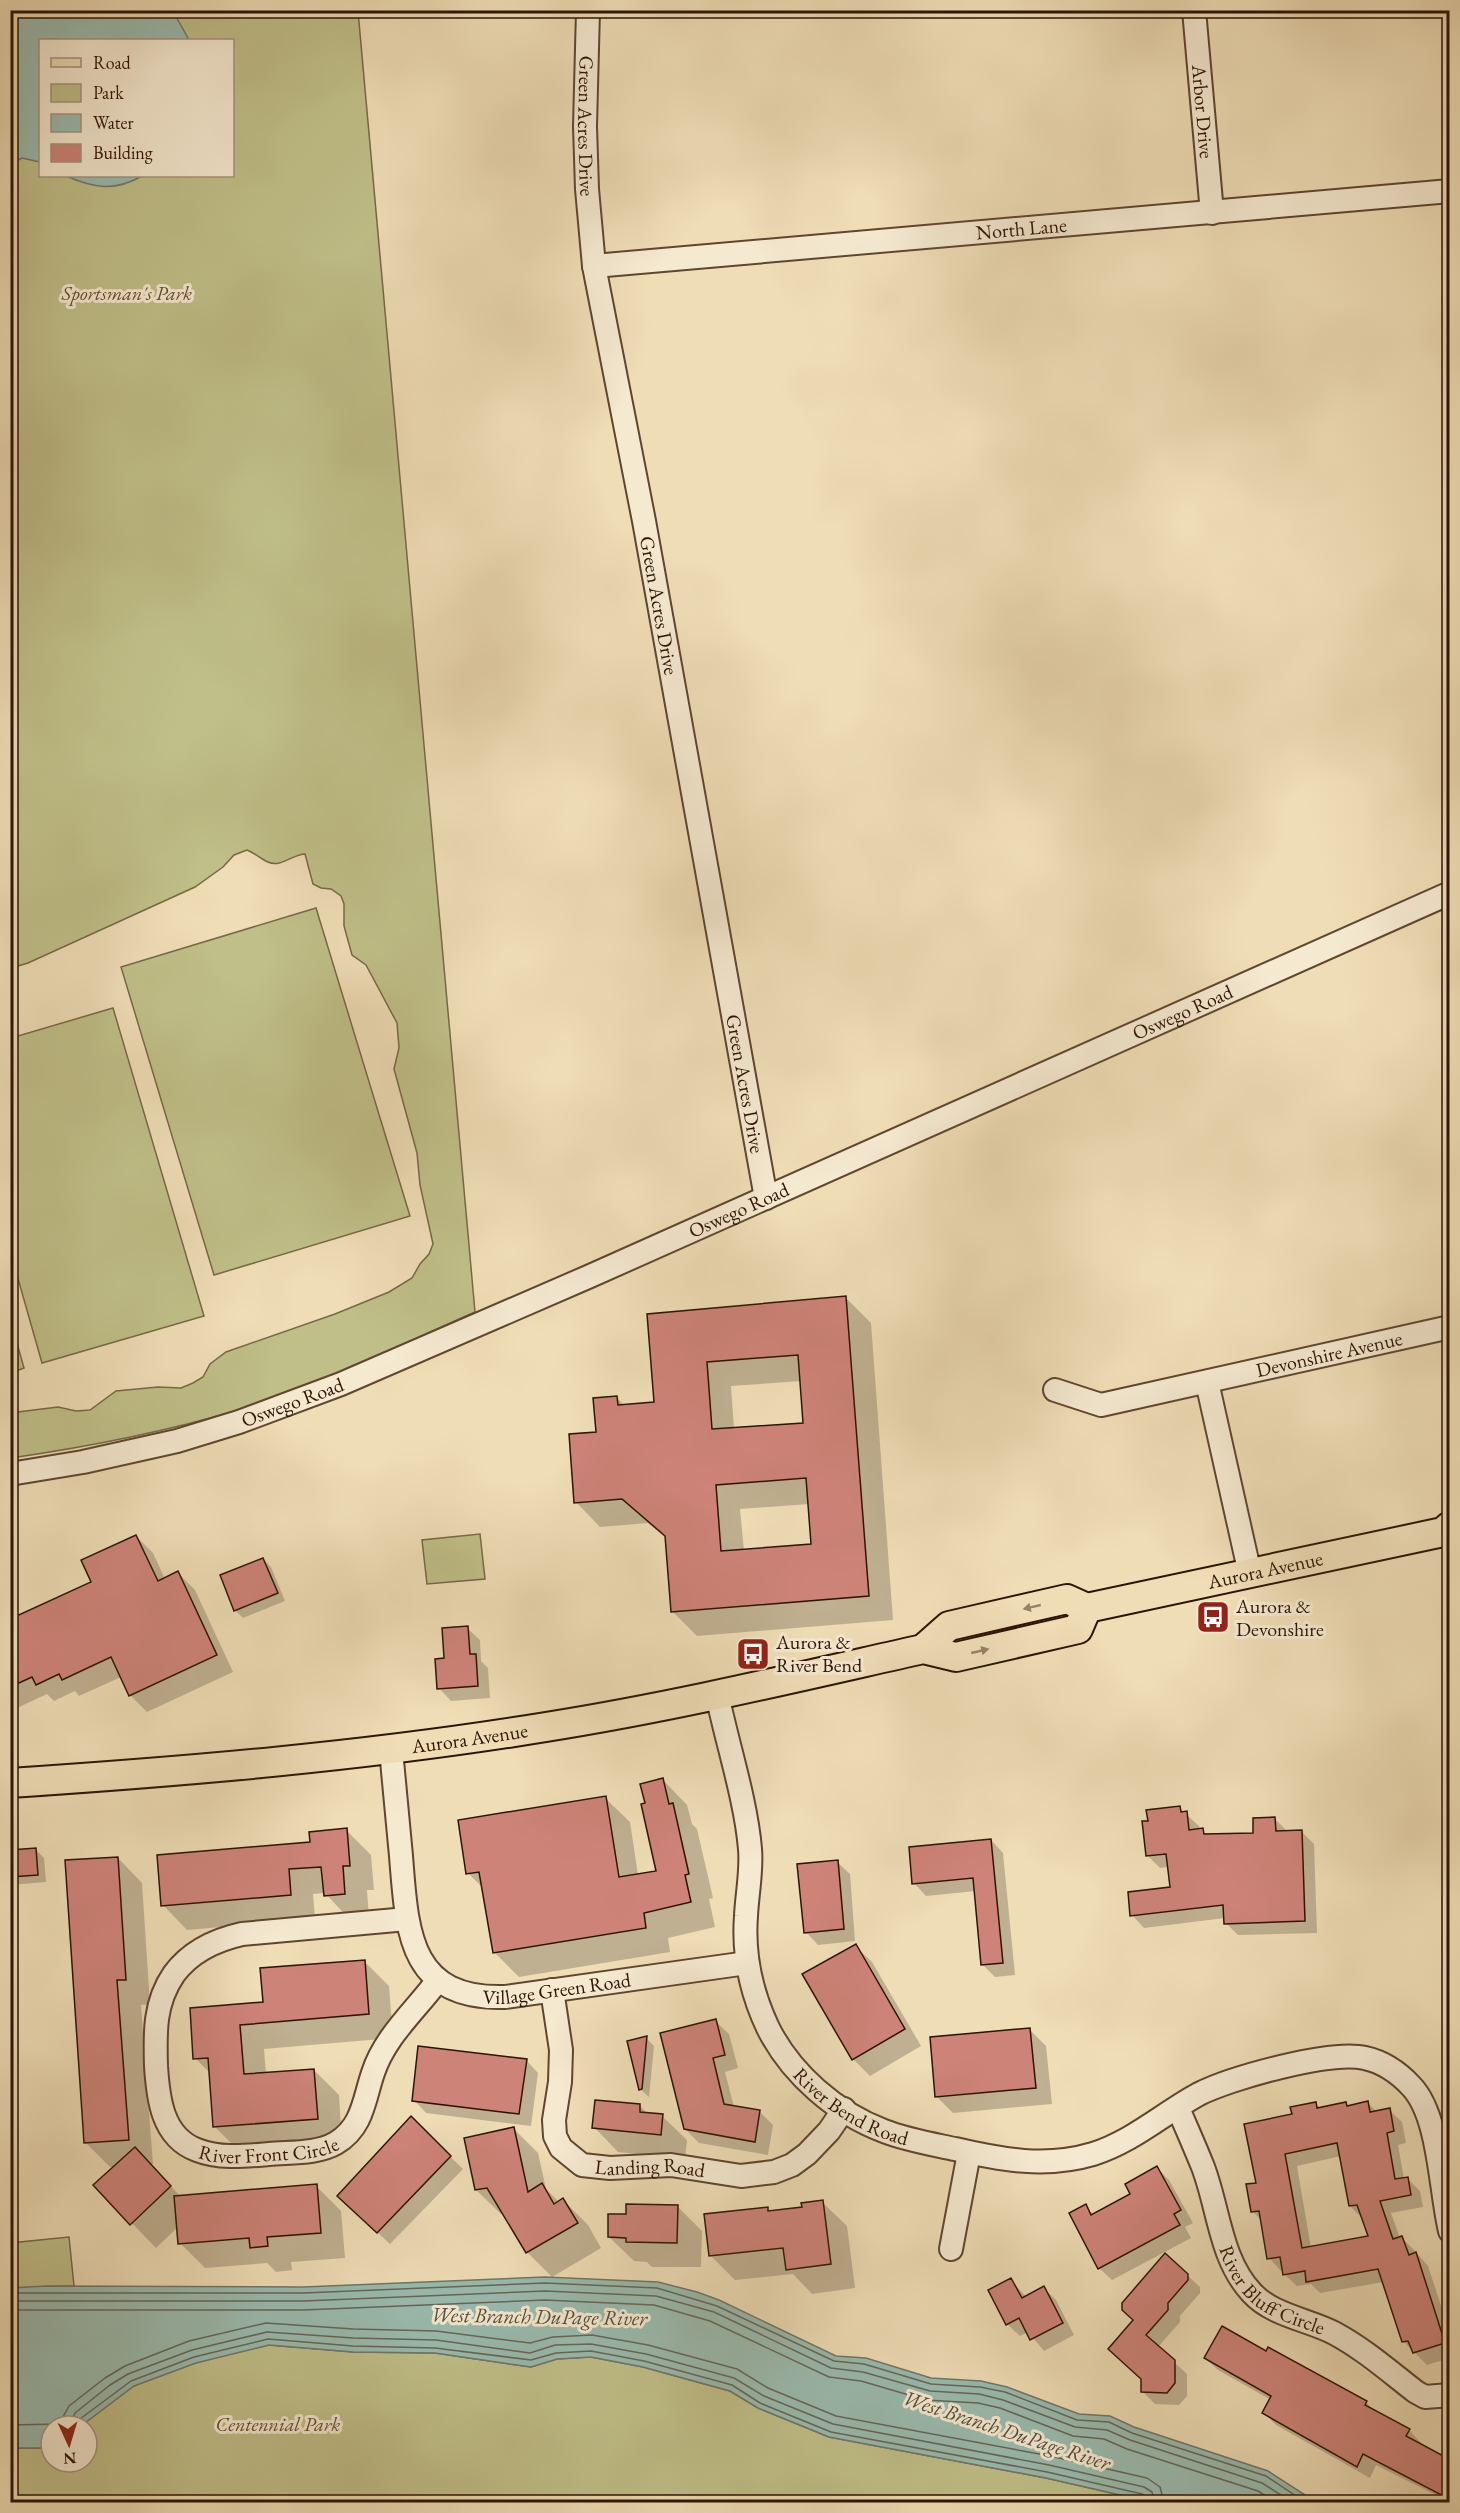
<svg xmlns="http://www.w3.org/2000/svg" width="1460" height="2513" font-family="'EB Garamond',serif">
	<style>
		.green { fill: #c0bf89; stroke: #766946; stroke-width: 1.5; fill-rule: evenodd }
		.water { fill: #9abbaf; stroke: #6e786a; stroke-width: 1.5 }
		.shadow { fill: #0003; fill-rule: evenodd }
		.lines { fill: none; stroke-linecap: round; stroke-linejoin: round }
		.shore { stroke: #646758; stroke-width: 1.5 }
		.building { fill: #ce8379; stroke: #2d1302; stroke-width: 1.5; fill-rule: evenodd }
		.minor-casing { stroke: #5e462f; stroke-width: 26 }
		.major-casing { stroke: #2d1302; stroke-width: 32 }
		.minor { stroke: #f5e9d0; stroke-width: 22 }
		.major { stroke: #efddb6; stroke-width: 28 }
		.oneway { fill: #988265 }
		.labels { text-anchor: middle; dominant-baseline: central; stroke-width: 6; stroke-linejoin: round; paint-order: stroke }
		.street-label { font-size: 20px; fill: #2d1302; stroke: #f5e9d0 }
		.park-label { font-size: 20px; font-style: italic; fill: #604f31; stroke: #f5e9d0 }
		.poi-label { font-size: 20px; fill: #2d1302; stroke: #f5e9d0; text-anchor: start }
		.water-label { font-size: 21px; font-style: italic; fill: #534e3f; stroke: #f5e9d0 }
	</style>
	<rect width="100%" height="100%" fill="#efddb6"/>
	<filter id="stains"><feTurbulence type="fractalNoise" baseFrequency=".00333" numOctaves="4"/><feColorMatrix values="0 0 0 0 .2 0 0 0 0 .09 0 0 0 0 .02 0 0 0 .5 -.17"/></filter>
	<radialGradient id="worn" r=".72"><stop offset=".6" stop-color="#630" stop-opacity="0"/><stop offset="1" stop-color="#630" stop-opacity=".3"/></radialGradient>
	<g class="green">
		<path d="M11 11H358L475 1312C398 1346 320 1385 239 1410 164 1432 87 1447 11 1458L10 1413 58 1407 76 1411 90 1410 116 1391 158 1387 181 1388 193 1383 203 1377 210 1364 226 1352 335 1314 389 1292 412 1278 420 1264 429 1254 433 1244 420 1185 417 1153 394 1069 399 1048 397 1023 366 965 352 955 344 926V904L341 896 331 889 321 888 313 884 305 854C293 854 281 868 268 862 261 859 255 853 247 850L234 855 223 867 195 887 28 963 11 968ZM40 40H232V176H40Z"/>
		<polygon points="316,908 410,1216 214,1275 121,967"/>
		<polygon points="113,1008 204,1316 42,1363 11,1254 11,1038"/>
		<polygon points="11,1322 24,1368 11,1373 10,1373"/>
		<polygon points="480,1534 485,1579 427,1584 422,1540"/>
		<polygon points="1076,1611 1076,1614 1043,1625 947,1646 959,1636"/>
		<polygon points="69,2237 74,2286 11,2288 10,2243"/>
		<path d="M269 2345 353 2352 435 2353 531 2367 557 2359 591 2357 643 2367 730 2391 758 2408 829 2437 1046 2478 1151 2502H11L10 2448H40L51 2445V2462H87V2426H81C97 2413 113 2397 132 2387 171 2367 227 2354 269 2345Z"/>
	</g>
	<g class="water">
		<polygon points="173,11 189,40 40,40 40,162 22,158 11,164 11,11"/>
		<path d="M66 176H142C114 192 94 188 66 176Z"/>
		<polygon points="11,335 18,362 11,394"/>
		<polygon points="545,2277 658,2282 697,2292 719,2300 836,2356 866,2358 931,2378 981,2381 1007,2387 1079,2414 1110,2416 1134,2427 1268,2471 1316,2502 1151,2502 1046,2478 829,2437 758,2408 730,2391 643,2367 591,2357 557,2359 531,2367 435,2353 353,2352 269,2345 196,2363 134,2386 81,2426 51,2426 51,2445 40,2448 11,2448 11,2288 46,2286 303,2287"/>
	</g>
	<g class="shadow">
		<path d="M846 1298 871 1323 893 1620 697 1636 672 1611 667 1539 648 1523 600 1527 576 1502 597 1434 616 1397 625 1406 655 1403 648 1315ZM801 1381 804 1424 734 1429 731 1386ZM809 1504 813 1546 744 1551 740 1509Z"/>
		<polygon points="136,1536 153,1553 165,1579 178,1573 195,1590 233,1672 147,1712 130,1695 121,1677 79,1696 75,1691 54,1701 47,1694 17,1708 19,1713 10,1717 10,1625 93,1583"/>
		<polygon points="263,1559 271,1567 285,1601 243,1618 235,1610"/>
		<polygon points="467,1628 480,1640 481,1661 488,1668 490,1698 451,1701 439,1688 446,1660"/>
		<polygon points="663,1780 687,1805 692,1824 697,1829 713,1898 709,1899 715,1927 668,1938 670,1952 519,1977 494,1952 484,1889 468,1873 605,1798 630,1822 638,1875 658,1872 647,1804"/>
		<polygon points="1179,1808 1199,1826 1200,1830 1208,1835 1255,1834 1275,1819 1288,1832 1301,1831 1314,1844 1317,1933 1238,1935 1226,1923 1225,1918 1144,1928 1132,1915 1172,1889 1169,1867 1160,1868 1147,1855 1149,1822"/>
		<polygon points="346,1830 371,1855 374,1890 367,1890 369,1918 350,1920 325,1893 313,1894 315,1919 187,1930 163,1905"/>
		<polygon points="991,1840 1003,1853 1015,1975 995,1977 983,1965 976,1891 926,1896 914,1883"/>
		<polygon points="36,1850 44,1858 46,1882 10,1885 10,1851"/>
		<polygon points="118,1858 142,1883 150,2004 141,2005 153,2164 150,2164 181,2197 316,2186 341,2211 345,2258 291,2262 292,2270 276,2272 267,2263 205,2268 180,2243 178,2227 156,2248 95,2185 115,2167 110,2167 85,2142"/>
		<polygon points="837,1862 850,1874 855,1941 818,1945 806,1932"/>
		<polygon points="855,1946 872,1962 921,2046 870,2076 853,2059"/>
		<polygon points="364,1961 389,1986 393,2038 264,2049 266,2074 314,2070 339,2095 342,2143 239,2151 214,2126 211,2074 195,2058 264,2003"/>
		<polygon points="715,2021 729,2034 738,2068 725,2072 734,2107 759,2111 773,2125 768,2155 699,2143 685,2129"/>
		<polygon points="1030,2030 1046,2046 1052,2104 953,2113 936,2096"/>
		<polygon points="646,2038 654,2046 649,2097 640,2089"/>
		<polygon points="526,2060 538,2073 531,2126 426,2113 414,2100"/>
		<path d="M1315 2103 1321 2109 1345 2104 1348 2107 1368 2103 1377 2112 1389 2110 1402 2122 1406 2143 1398 2145 1404 2179 1407 2178 1420 2191 1423 2207 1391 2213 1400 2238H1402L1414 2250 1428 2266 1450 2333V2358L1427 2365 1404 2342 1384 2282 1320 2293 1311 2284 1297 2286 1284 2274V2270L1281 2271 1269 2258 1262 2221 1252 2211 1258 2184 1293 2115ZM1341 2156 1350 2206 1363 2219 1370 2237 1311 2248 1297 2166Z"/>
		<polygon points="640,2106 649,2115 662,2116 687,2140 685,2159 618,2152 594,2127"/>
		<polygon points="411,2118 463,2169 390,2244 351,2208"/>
		<polygon points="514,2129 538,2153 546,2189 559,2202 563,2200 588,2225 601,2248 552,2277 527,2252 504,2214 501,2214 476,2190"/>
		<polygon points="1157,2168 1169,2180 1193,2223 1185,2227 1191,2238 1112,2280 1099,2268 1085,2206 1094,2215 1132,2195"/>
		<polygon points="822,2202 847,2226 855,2288 812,2294 793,2274 735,2280 711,2256 767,2209 771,2213 803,2208"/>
		<polygon points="677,2206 702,2231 701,2267 652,2267 647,2262 634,2261 609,2237 628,2216"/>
		<polygon points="1187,2275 1200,2287 1200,2293 1180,2316 1180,2322 1158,2347 1187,2374 1187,2396 1179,2405 1155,2404 1143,2392 1143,2380 1122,2361"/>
		<polygon points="1011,2280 1026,2297 1044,2288 1056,2300 1074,2335 1044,2351 1028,2332 1020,2336 1007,2324"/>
		<polygon points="1266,2353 1366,2402 1377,2414 1409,2430 1421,2443 1420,2445 1449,2461 1450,2502 1376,2465 1370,2478 1276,2425 1264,2413 1271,2400 1218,2370 1205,2358"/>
	</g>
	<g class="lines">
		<g class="shore">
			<polyline points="10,2293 303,2293 545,2283 657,2288 717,2306 834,2361 864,2364 931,2384 980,2387 1005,2392 1077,2420 1109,2422 1132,2433 1266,2476 1305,2502"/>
			<polyline points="10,2301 303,2301 545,2291 656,2296 714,2312 831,2368 863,2372 930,2391 979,2394 1003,2400 1075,2427 1107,2430 1130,2440 1262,2483 1292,2502"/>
			<polyline points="10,2310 303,2310 545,2300 654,2305 710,2321 829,2377 861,2381 926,2400 978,2403 1000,2408 1073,2436 1104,2439 1127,2449 1258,2491 1275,2502"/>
			<polyline points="10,2425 59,2424 69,2406 105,2378 125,2366 189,2341 266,2323 353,2329 436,2331 530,2343 553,2337 592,2335 648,2345 737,2369 768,2388 836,2416 1050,2456 1147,2478 1160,2487 1164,2502"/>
			<polyline points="70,2426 75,2413 110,2385 128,2374 192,2350 267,2332 353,2338 436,2340 530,2353 555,2345 591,2344 646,2354 734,2378 764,2396 833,2424 1049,2465 1144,2487 1152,2492 1155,2502"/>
			<polyline points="78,2426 80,2419 131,2381 194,2357 268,2339 353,2346 435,2348 531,2360 556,2353 591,2351 644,2361 732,2385 760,2403 831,2432 1047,2472 1142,2494 1147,2497 1148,2502"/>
		</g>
	</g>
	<g class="building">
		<path d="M846 1296 869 1596 671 1612 665 1536 622 1499 574 1503 569 1434 596 1432 593 1398 617 1396 618 1405 654 1402 647 1314ZM798 1355 803 1423 712 1429 707 1362ZM806 1478 811 1544 721 1551 716 1485Z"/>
		<polygon points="136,1535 158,1581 178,1571 217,1655 129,1696 111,1657 62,1680 59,1674 36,1685 32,1677 10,1687 10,1619 91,1582 81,1560"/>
		<polygon points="263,1558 278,1593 234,1611 220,1575"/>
		<polygon points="468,1626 470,1654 476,1654 478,1686 437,1689 435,1659 444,1658 442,1628"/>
		<polygon points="663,1778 669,1804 673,1803 689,1874 685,1875 691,1902 644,1913 646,1928 493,1953 479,1872 466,1874 458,1820 606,1796 619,1877 656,1871 641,1804 645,1803 640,1784"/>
		<polygon points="1180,1806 1181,1812 1187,1811 1189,1830 1203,1828 1204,1834 1253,1833 1253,1818 1275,1817 1276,1831 1302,1830 1305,1921 1224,1924 1223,1905 1130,1916 1128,1892 1170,1887 1166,1854 1146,1856 1142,1821 1148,1821 1146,1810"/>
		<polygon points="347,1828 350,1866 343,1866 345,1894 324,1896 321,1867 289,1869 291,1895 161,1906 157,1855 310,1842 309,1832"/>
		<polygon points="991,1839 1003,1963 981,1965 973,1878 912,1884 909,1847"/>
		<polygon points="36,1848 38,1875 10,1877 10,1850"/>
		<polygon points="118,1857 126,1980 117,1980 129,2140 84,2143 65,1860"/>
		<polygon points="838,1860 844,1929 804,1933 797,1864"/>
		<polygon points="856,1944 905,2029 852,2060 802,1974"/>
		<polygon points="365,1960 369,2014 240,2025 244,2074 314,2069 318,2119 213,2127 208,2058 193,2059 190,2008 263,2002 260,1968"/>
		<polygon points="716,2019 725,2055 713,2058 724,2104 760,2110 755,2142 684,2129 660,2033"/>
		<polygon points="1030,2028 1036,2088 935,2097 930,2037"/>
		<polygon points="647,2036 642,2089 639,2090 627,2041"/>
		<polygon points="418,2046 527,2059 519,2114 412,2101"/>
		<polygon points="595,2100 640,2104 640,2112 663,2114 661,2135 592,2128"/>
		<path d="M1368 2101 1370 2112 1390 2108 1394 2131 1387 2133 1395 2179 1408 2177 1411 2195 1380 2201 1393 2239 1402 2236 1409 2255 1416 2252 1445 2343 1413 2353 1408 2341 1402 2342 1378 2269 1306 2282 1305 2271 1283 2275 1280 2257 1267 2259 1259 2211 1251 2212 1246 2184 1256 2183 1244 2124 1292 2114 1290 2107 1316 2102 1317 2108 1346 2102 1347 2106ZM1337 2143 1349 2206 1357 2205 1368 2236 1302 2248 1285 2154Z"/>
		<polygon points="411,2116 451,2156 377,2233 337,2196"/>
		<polygon points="514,2127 528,2192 542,2183 554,2204 563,2198 578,2223 526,2253 487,2188 475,2190 464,2138"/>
		<polygon points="135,2147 171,2186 130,2225 93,2185"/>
		<polygon points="1157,2166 1181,2210 1174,2214 1180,2225 1098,2269 1069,2213 1086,2204 1091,2215 1130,2194 1125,2184"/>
		<polygon points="317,2184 321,2233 267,2237 268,2246 250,2248 249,2238 178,2244 174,2196"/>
		<polygon points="823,2200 831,2264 786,2270 783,2248 709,2256 704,2214 768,2207 768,2211 802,2207 801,2203"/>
		<polygon points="626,2204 678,2205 677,2243 626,2242 626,2238 608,2237 608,2214 626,2214"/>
		<polygon points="1165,2253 1188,2274 1188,2280 1168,2303 1168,2310 1146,2335 1175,2360 1175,2383 1167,2393 1141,2392 1141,2379 1108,2349 1133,2320 1122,2310 1122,2303"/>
		<polygon points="1011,2278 1022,2298 1044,2286 1063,2323 1030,2340 1019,2318 1006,2325 988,2290"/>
		<polygon points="1222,2326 1266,2351 1268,2347 1367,2401 1365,2405 1410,2429 1406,2436 1449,2459 1449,2499 1363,2454 1357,2467 1262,2413 1271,2396 1204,2358"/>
	</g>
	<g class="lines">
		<defs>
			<g id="minor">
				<path id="s1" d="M588 10 585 126 587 189 594 266 644 521 766 1198"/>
				<path id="s2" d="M1194 10 1212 213"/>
				<path id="s3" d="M594 266 1450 191"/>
				<polyline points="1207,1382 1250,1574"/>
				<path id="s4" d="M1055 1390 1101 1405 1450 1327"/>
				<path id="s5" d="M10 1474 83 1462 177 1441 239 1422 341 1384 588 1277 1450 893"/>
				<path id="s6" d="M717 1694C727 1743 746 1800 750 1849 752 1871 747 1894 746 1916 743 1955 751 1992 768 2028 791 2074 836 2113 884 2131 907 2140 931 2144 955 2149 1002 2160 1046 2168 1093 2154 1132 2142 1164 2113 1199 2094 1231 2078 1330 2050 1365 2058 1383 2062 1398 2072 1411 2086 1440 2116 1440 2190 1450 2231"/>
				<path id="s7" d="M391 1750C394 1785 398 1821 401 1856 407 1930 408 2000 505 1997L747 1963"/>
				<path id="s8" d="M407 1919 242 1934C215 1940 191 1951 174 1974 154 2003 155 2033 156 2066 158 2098 162 2137 197 2150 220 2159 245 2156 269 2154 291 2152 317 2154 336 2143 363 2127 364 2099 373 2073 385 2036 416 2010 438 1980"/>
				<path id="s9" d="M552 1990 561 2050 560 2082 554 2120 555 2136 561 2148 582 2165 610 2168 671 2165 741 2176 774 2172 792 2165 807 2154 829 2131 844 2109"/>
				<path id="s10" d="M1178 2108C1186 2127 1195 2147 1203 2167 1219 2209 1220 2259 1252 2293 1272 2315 1309 2320 1334 2333 1364 2349 1390 2372 1416 2392L1425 2397 1450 2395"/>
				<polyline points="951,2249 969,2153"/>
			</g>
			<g id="major">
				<path id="s11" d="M923 1649 949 1626 1067 1599 1087 1608 1443 1532 1450 1526"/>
				<path id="s12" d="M10 1783C190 1771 368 1756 546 1727 673 1707 798 1677 923 1649L956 1657 1078 1629 1087 1608"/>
			</g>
		</defs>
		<use href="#minor" class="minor-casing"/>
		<use href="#major" class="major-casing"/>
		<use href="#minor" class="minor"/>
		<use href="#major" class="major"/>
	</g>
	<defs><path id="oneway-solid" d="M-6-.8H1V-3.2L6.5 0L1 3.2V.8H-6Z" transform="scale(1.5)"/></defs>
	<g class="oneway">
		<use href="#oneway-solid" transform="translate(1032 1607) rotate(167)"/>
		<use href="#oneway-solid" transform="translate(980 1651) rotate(-13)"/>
	</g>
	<defs>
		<symbol id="bus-square" viewBox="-11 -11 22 22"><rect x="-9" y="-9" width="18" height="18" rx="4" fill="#8f2418" stroke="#f5e9d0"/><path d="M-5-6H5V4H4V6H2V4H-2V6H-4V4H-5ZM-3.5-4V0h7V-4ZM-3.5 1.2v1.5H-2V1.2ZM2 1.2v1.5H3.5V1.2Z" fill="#fff"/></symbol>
	</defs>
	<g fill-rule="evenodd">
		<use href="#bus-square" x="1194" y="1598" width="38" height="38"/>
		<use href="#bus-square" x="734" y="1635" width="38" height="38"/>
	</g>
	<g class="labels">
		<g class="street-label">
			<text stroke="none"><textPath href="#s2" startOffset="102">Arbor Drive</textPath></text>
			<text stroke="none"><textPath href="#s1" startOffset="116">Green Acres Drive</textPath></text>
			<text stroke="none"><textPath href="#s3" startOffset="429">North Lane</textPath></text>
			<text stroke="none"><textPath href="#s1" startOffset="602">Green Acres Drive</textPath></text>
			<text stroke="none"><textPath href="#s5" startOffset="1264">Oswego Road</textPath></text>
			<text stroke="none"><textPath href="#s1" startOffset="1088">Green Acres Drive</textPath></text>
			<text stroke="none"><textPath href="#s5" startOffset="778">Oswego Road</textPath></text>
			<text stroke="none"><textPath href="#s4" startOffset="282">Devonshire Avenue</textPath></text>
			<text stroke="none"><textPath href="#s5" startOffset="292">Oswego Road</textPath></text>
			<text stroke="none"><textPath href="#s11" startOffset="360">Aurora Avenue</textPath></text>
			<text stroke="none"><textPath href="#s12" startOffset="462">Aurora Avenue</textPath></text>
			<text stroke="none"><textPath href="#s7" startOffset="362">Village Green Road</textPath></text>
			<text stroke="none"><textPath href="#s6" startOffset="459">River Bend Road</textPath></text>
			<text stroke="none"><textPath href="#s8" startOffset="514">River Front Circle</textPath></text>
			<text stroke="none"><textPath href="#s9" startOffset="256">Landing Road</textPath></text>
			<text stroke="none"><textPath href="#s10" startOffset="214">River Bluff Circle</textPath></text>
		</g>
		<g class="park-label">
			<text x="127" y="293">Sportsman's Park</text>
			<text x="278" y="2424">Centennial Park</text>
		</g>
		<g class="poi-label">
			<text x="1236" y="1606">Aurora &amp;<tspan x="1236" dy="23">Devonshire</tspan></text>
			<text x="776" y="1642">Aurora &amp;<tspan x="776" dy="23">River Bend</tspan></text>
		</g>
		<g class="water-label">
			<text transform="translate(539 2316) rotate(1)">West Branch DuPage River</text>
			<text transform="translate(1007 2430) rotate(18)">West Branch DuPage River</text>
		</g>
	</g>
	<rect width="1460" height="2513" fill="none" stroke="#efddb6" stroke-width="36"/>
	<rect x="12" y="12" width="1436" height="2489" fill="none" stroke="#2d1302" stroke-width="3"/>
	<rect x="18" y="18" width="1424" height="2477" fill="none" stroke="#2d1302" stroke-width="1.5"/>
	<rect x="39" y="39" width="195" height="138" fill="#f5e9d0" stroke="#a5937e" stroke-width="1.5"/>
	<rect x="51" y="58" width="30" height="9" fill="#efddb6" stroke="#a5937e" stroke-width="1.5"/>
	<text x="93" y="69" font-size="18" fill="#2d1302">Road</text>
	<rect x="51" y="84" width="30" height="18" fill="#c0bf89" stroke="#a5937e" stroke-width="1.5"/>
	<text x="93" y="99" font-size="18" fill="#2d1302">Park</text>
	<rect x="51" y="114" width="30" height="18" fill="#9abbaf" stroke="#a5937e" stroke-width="1.5"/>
	<text x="93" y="129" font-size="18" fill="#2d1302">Water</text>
	<rect x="51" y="144" width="30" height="18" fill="#ce8379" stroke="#a5937e" stroke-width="1.5"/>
	<text x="93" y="159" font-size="18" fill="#2d1302">Building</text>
	<g transform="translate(69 2444) rotate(176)"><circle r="28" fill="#f5e9d0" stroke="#a5937e" stroke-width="1.5"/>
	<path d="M0-4.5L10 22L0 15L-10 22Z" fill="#8f2418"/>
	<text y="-9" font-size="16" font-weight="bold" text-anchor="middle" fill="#2d1302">N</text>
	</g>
	<rect width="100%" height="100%" filter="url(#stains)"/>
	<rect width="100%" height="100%" fill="url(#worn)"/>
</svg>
